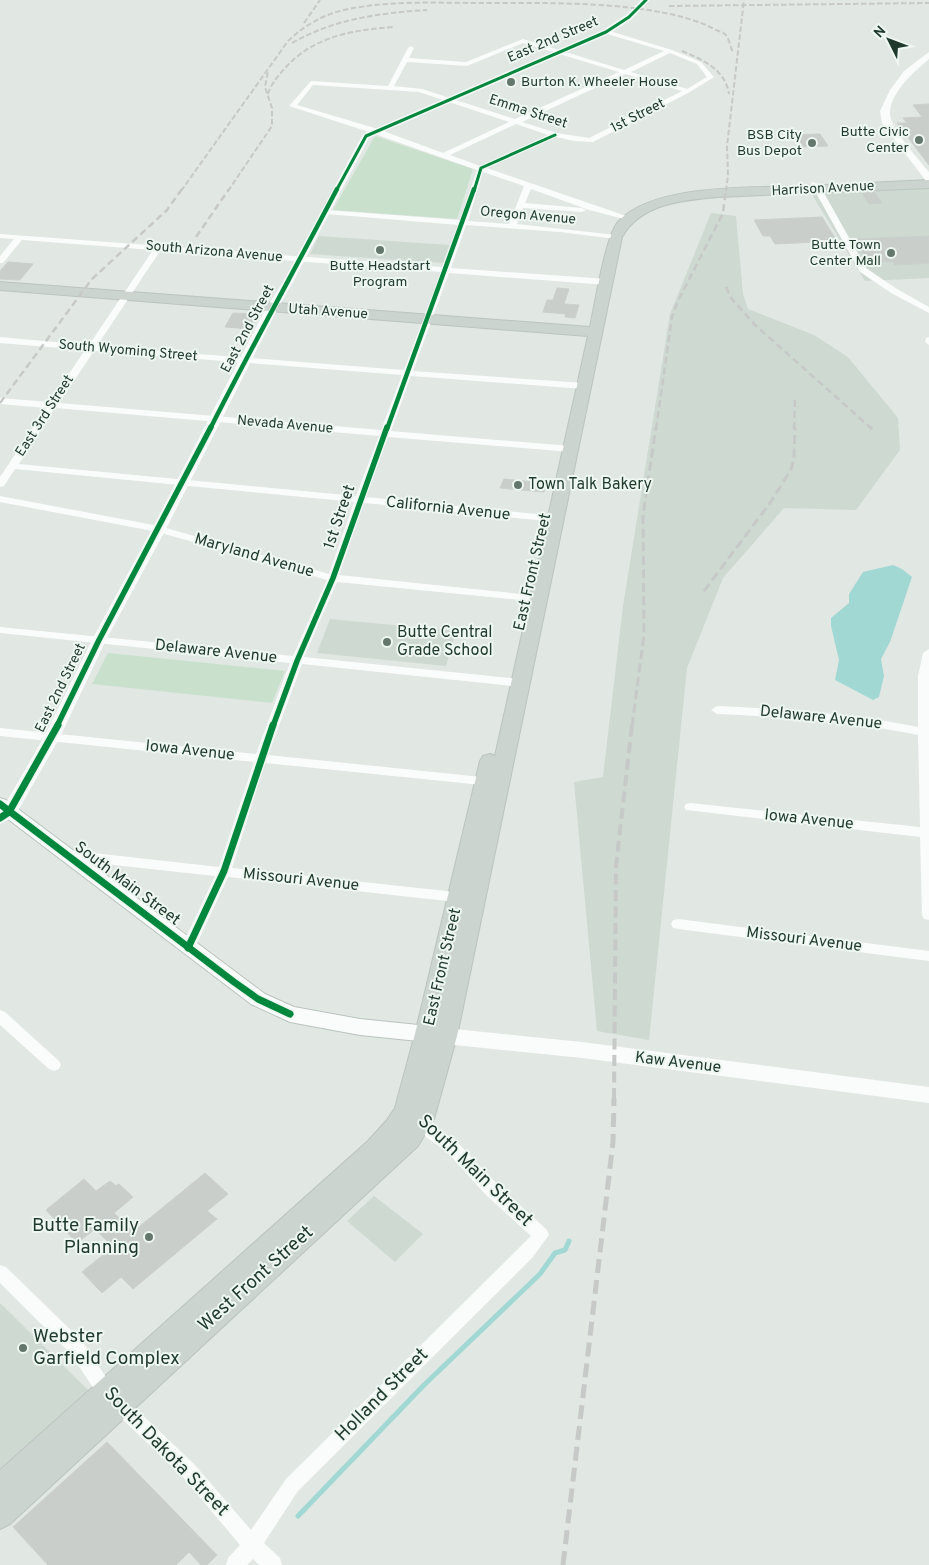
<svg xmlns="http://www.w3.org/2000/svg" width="929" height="1565" font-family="Overpass,sans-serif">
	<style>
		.built { fill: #ced9d2 }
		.green { fill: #c9e1cc }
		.water { fill: #a1d8d4 }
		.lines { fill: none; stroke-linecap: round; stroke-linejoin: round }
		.stream { stroke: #a1d8d4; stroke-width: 5 }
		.building { fill: #c9cecb; stroke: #cad0cc }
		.secondary-casing { stroke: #bac4be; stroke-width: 2 }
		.primary-casing { stroke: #bbc4bf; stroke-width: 2 }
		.minor { fill: #fafbfb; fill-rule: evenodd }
		.tertiary { fill: #fafbfb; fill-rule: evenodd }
		.secondary { fill: #fafbfb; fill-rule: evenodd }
		.primary { fill: #ccd4d0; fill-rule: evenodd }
		.rail-far4 { stroke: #c6c9c8; stroke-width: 2; stroke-dasharray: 5.5 2.5; stroke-linecap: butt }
		.rail-far3 { stroke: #c6c9c8; stroke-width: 2.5; stroke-dasharray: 7 4; stroke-linecap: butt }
		.rail-far2 { stroke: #c6c9c8; stroke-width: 3; stroke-dasharray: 9 4.5; stroke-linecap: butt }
		.rail-far1 { stroke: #c6c9c8; stroke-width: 4; stroke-dasharray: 11 5.5; stroke-linecap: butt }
		.rail { stroke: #c6c9c8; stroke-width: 5; stroke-dasharray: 14 7; stroke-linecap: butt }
		.cycleway-far3-casing { stroke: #eef7f1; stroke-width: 5 }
		.cycleway-far2-casing { stroke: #eef7f1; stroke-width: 6 }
		.cycleway-far1-casing { stroke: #eef7f1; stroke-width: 8 }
		.cycleway-casing { stroke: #eef7f1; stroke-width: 10 }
		.cycleway-far3 { stroke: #00873e; stroke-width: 3 }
		.cycleway-far2 { stroke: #00873e; stroke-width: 4.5 }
		.cycleway-far1 { stroke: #00873e; stroke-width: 5.5 }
		.cycleway { stroke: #00873e; stroke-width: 7 }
		.poi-dot { fill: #63776d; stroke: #eef7f1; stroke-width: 2 }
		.labels { text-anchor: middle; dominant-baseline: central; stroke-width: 4; stroke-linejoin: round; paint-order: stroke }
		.far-street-label { font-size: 14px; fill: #1f3a2d; stroke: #eef7f1 }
		.far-poi-label { font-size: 14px; fill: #1f3a2d; stroke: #eef7f1; text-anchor: end }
		.poi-label { font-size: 16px; fill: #1f3a2d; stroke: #eef7f1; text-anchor: start }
		.street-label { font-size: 16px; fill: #1f3a2d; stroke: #eef7f1 }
		.near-street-label { font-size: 19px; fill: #1f3a2d; stroke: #eef7f1 }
		.near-poi-label { font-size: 19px; fill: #1f3a2d; stroke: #eef7f1; text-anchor: end }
	</style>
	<rect width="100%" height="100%" fill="#e1e7e3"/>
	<g class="built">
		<polygon points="929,188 929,278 865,281 811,193"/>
		<polygon points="711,213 736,216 743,294 748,309 814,335 848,357 898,418 900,450 856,510 784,508 723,578 687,668 649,1040 597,1031 574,782 603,777 623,606 670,314"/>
		<polygon points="319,236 449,245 443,263 310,254"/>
		<polygon points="330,619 456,631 446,666 317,653"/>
		<polygon points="374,1196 423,1234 395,1262 347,1221"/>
		<polygon points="0,1303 91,1393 0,1475"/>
	</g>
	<g class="green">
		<polygon points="375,136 473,169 457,219 333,210"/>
		<polygon points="108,653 285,671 272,703 92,684"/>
	</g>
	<polygon class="water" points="893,565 902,569 912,577 890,642 881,659 884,676 879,697 873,700 835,680 839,660 831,626 831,618 849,603 849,594 863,572"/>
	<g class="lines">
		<polyline class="stream" points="298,1516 423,1386 540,1274 555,1253 565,1250 569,1241"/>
	</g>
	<g class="building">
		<polygon points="929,104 929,165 897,123 907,123 903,118 922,117 913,105"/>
		<polygon points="820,134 828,146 800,147 792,135"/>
		<polygon points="874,192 882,203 869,204 862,193"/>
		<polygon points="822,217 837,241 775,244 770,236 763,236 754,220"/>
		<polygon points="929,236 929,263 895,265 893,261 869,263 854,239"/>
		<polygon points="8,262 33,264 20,280 0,279 0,271"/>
		<polygon points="557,288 569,289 564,304 579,305 575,318 565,317 566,314 543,312 547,300 553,300"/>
		<polygon points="233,313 257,314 250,329 225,327"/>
		<polygon points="504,479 545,483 544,492 500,488"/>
		<polygon points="205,1173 228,1194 207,1211 217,1219 133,1289 121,1277 102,1293 82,1272 113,1247 95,1229 77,1243 46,1210 84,1179 96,1191 110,1181 116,1186 119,1184 133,1197 114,1213 134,1231"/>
		<polygon points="107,1442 217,1555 207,1565 201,1565 189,1552 176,1565 48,1565 13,1527"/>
	</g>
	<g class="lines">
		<defs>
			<polygon id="secondary" points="0,798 6,800 265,994 294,1007 360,1019 438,1027 445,1029 448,1035 445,1041 438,1043 360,1035 290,1022 251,1004 0,813"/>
			<path id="primary" d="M929 180V188L718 197C684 200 641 203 622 237L457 1036 434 1119 418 1146 10 1524 0 1529V1470L368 1141 387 1120 395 1108 415 1034 480 761 483 756 490 754 495 756 588 336 0 290V282L590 327C595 304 605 238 618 222 653 183 755 188 804 186 846 184 887 182 929 180Z"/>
		</defs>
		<use href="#secondary" class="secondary-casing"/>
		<use href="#primary" class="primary-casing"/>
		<g class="minor">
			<path d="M606 30 672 50 701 62 714 77 690 92 593 142 574 141 556 137 487 168 632 218 628 220 589 210 531 189 525 203 582 208 586 210 582 212 523 208 517 224 616 235 620 237 616 239 560 232 466 225 451 268 607 279 611 282 607 285 449 273 413 371 584 383 589 386 584 389 411 376 391 431 571 446 576 449 571 452 388 437 366 497 557 516 562 519 557 522 364 503 339 575 540 596 546 599 540 602 337 582 304 657 521 679 527 683 521 687 302 664 268 755 492 778 498 782 492 786 265 763 232 868 465 893 470 895 472 898 470 901 465 903 228 877 193 952 188 953 183 952 181 948 215 876 67 860 62 858 60 855 62 852 67 850 219 867 254 762 0 736V728L256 754 290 663 0 633V627L293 656 327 580 158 532 0 502V496L159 526 329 574 354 502 15 469 4 486 0 487V477L46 408 0 404V398L50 402 85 350 0 343V337L89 345 153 250 22 240 3 263H0V256L14 239 0 238V234L442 267 458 225 326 214 322 212 326 210 460 220 477 170 372 133 289 106 311 81 388 86 408 48 411 46 414 48 409 58 466 62 523 39 624 70 664 51 604 33V31ZM523 43 619 72 515 119 422 89 394 86 407 62 467 66ZM670 53 697 64 707 77 687 89 631 72ZM625 74 682 91 589 138 557 133 522 122ZM313 85 419 92 509 122 443 153 378 129 297 105ZM516 124 548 135 480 166 450 155ZM483 172 524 186 509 224 468 221ZM160 251 441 272 404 370 97 346ZM94 351 402 375 381 430 59 403ZM55 408 379 436 356 496 19 464Z"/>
			<polygon points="812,182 819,184 866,268 897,289 929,307 929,313 891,293 860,272 811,184"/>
			<polygon points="929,337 929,345 925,342 926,338"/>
			<path d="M929 649V920L924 919 922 915 920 837 686 810 684 807 686 804 690 803 920 827 918 735C852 721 784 717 717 714L711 710 717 706C784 709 852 713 918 727V676L923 653Z"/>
			<polygon points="678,919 929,951 929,961 678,929 673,928 671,924 673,920"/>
			<polygon points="0,1010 5,1012 59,1061 61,1065 59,1069 54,1071 49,1069 0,1025"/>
			<polygon points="421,1109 426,1111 436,1127 457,1142 498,1185 547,1230 549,1235 532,1258 298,1491 264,1543 280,1558 282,1565 259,1565 253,1559 247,1565 226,1565 228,1558 240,1545 182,1476 100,1398 70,1353 0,1283 0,1265 6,1267 82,1341 112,1386 194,1464 251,1530 286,1479 531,1236 486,1195 447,1152 426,1137 413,1115 416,1111"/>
		</g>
		<g class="tertiary">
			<polygon points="641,0 650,0 632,19 609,34 369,138 293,282 278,308 166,529 106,640 60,737 15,816 0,824 0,810 3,808 44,737 92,640 152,529 266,308 283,282 363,134 603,30 626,15"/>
			<path d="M929 52V59C914 72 882 99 892 122 896 134 920 161 929 172V182L926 181 882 123 880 111 890 90 904 71Z"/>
			<polygon points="445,1028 582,1042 929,1087 929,1103 582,1058 445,1044 438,1041 436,1036 438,1031"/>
		</g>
		<use href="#secondary" class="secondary"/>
		<use href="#primary" class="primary"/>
		<g class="rail-far4">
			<polyline points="669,6 929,3"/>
			<polyline points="304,23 320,0"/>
			<path d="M292 43C334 19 379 13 427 10"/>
			<path d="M682 51C703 60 725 69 729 94"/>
			<path d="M268 94C271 84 278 76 285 68 314 36 353 30 394 27"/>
			<path d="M181 191 288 41C304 26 322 15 344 10 389 0 438 3 484 3 547 3 662 0 716 30 719 31 724 33 726 35 729 39 731 48 733 53"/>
			<polyline points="228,191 272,126 272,108 265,87 268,71"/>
			<polyline points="726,191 728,175 727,146 744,0"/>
		</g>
		<g class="rail-far3">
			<polyline points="196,237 229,189"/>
			<polyline points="726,287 731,298 754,324 872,429"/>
			<polyline points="0,403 92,279 167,210 182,189"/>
			<polyline points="656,429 672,317 677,303 723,213 726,189"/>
			<polyline points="794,429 795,398"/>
		</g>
		<g class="rail-far2">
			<polyline points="870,427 872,429"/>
			<polyline points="704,591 770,503 791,470 794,458 795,427"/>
			<polyline points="632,726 644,635 643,515 656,427"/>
		</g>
		<polyline class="rail-far1" points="614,1099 616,866 632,725"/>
		<polyline class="rail" points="563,1565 613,1142 614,1098"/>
		<defs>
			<g id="cycleway-far3">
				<polyline points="336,191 366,136 606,32 629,17 646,0"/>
				<polyline points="474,191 481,168 555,135"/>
			</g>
			<g id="cycleway-far2">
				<path d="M210 429C251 348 295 269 337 189"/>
				<polyline points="387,429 474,189"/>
			</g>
			<g id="cycleway-far1">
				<polyline points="57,726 99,640 211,427"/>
				<polyline points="273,726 297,661 333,578 387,427"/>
			</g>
			<g id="cycleway">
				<polyline points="0,804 234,982 258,999 290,1014"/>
				<polyline points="0,818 9,812 58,725"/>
				<polyline points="188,948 224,871 273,725"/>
			</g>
		</defs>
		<use href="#cycleway-far3" class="cycleway-far3-casing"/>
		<use href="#cycleway-far2" class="cycleway-far2-casing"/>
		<use href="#cycleway-far1" class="cycleway-far1-casing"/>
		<use href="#cycleway" class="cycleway-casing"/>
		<use href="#cycleway-far3" class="cycleway-far3"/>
		<use href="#cycleway-far2" class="cycleway-far2"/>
		<use href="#cycleway-far1" class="cycleway-far1"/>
		<use href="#cycleway" class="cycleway"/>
	</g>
	<g class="poi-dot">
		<circle cx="511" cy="82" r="5"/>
		<circle cx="919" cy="140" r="5"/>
		<circle cx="812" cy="143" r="5"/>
		<circle cx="380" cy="250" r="5"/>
		<circle cx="891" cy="253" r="5"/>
		<circle cx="518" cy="485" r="5"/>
		<circle cx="387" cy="642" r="5"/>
		<circle cx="149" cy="1237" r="5"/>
		<circle cx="23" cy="1348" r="5"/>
	</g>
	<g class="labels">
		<g class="far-street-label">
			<text transform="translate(553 40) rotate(-23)">East 2nd Street</text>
			<text transform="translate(528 112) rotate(18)">Emma Street</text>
			<text transform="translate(638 116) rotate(-27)">1st Street</text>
			<text transform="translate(823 189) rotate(-3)">Harrison Avenue</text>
			<text transform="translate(528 216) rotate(5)">Oregon Avenue</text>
			<text transform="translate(214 252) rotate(5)">South Arizona Avenue</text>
			<text transform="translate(328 312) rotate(4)">Utah Avenue</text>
			<text transform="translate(248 329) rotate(-62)">East 2nd Street</text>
			<text transform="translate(128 351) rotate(5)">South Wyoming Street</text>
			<text transform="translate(45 416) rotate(-57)">East 3rd Street</text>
			<text transform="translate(285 425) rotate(5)">Nevada Avenue</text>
			<text transform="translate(61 688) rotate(-64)">East 2nd Street</text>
		</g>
		<g class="far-poi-label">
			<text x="521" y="82" text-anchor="start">Burton K. Wheeler House</text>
			<text x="909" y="132">Butte Civic<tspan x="909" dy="16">Center</tspan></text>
			<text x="802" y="135">BSB City<tspan x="802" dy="16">Bus Depot</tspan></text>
			<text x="881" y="245">Butte Town<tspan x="881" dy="16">Center Mall</tspan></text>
			<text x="380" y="266" text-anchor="middle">Butte Headstart<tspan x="380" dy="16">Program</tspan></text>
		</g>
		<g class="poi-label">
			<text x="528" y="485">Town Talk Bakery</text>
			<text x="397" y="633">Butte Central<tspan x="397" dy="18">Grade School</tspan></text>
		</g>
		<g class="street-label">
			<text transform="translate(448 509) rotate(6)">California Avenue</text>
			<text transform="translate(340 517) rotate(-71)">1st Street</text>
			<text transform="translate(254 556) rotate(16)">Maryland Avenue</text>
			<text transform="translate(533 572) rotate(-77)">East Front Street</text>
			<text transform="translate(216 652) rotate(6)">Delaware Avenue</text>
			<text transform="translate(821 718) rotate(6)">Delaware Avenue</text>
			<text transform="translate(190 751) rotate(6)">Iowa Avenue</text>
			<text transform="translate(809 820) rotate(6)">Iowa Avenue</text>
			<text transform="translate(301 880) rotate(6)">Missouri Avenue</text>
			<text transform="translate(127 884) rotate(37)">South Main Street</text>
			<text transform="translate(804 940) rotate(7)">Missouri Avenue</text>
			<text transform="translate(443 967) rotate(-77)">East Front Street</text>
			<text transform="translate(678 1063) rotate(7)">Kaw Avenue</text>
		</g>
		<g class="near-street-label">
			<text transform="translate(475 1171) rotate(44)">South Main Street</text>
			<text transform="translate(256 1279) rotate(-42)">West Front Street</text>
			<text transform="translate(382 1395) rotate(-45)">Holland Street</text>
			<text transform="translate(166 1452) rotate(46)">South Dakota Street</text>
		</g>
		<g class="near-poi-label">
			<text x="139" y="1226">Butte Family<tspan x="139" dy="22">Planning</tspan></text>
			<text x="33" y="1337" text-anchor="start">Webster<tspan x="33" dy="22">Garfield Complex</tspan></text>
		</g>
	</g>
	<g transform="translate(889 40) rotate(312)" stroke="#eef7f1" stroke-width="4" paint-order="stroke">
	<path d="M0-4L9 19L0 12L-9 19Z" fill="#1f3a2d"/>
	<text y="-8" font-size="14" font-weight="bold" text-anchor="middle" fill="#1f3a2d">N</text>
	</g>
</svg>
